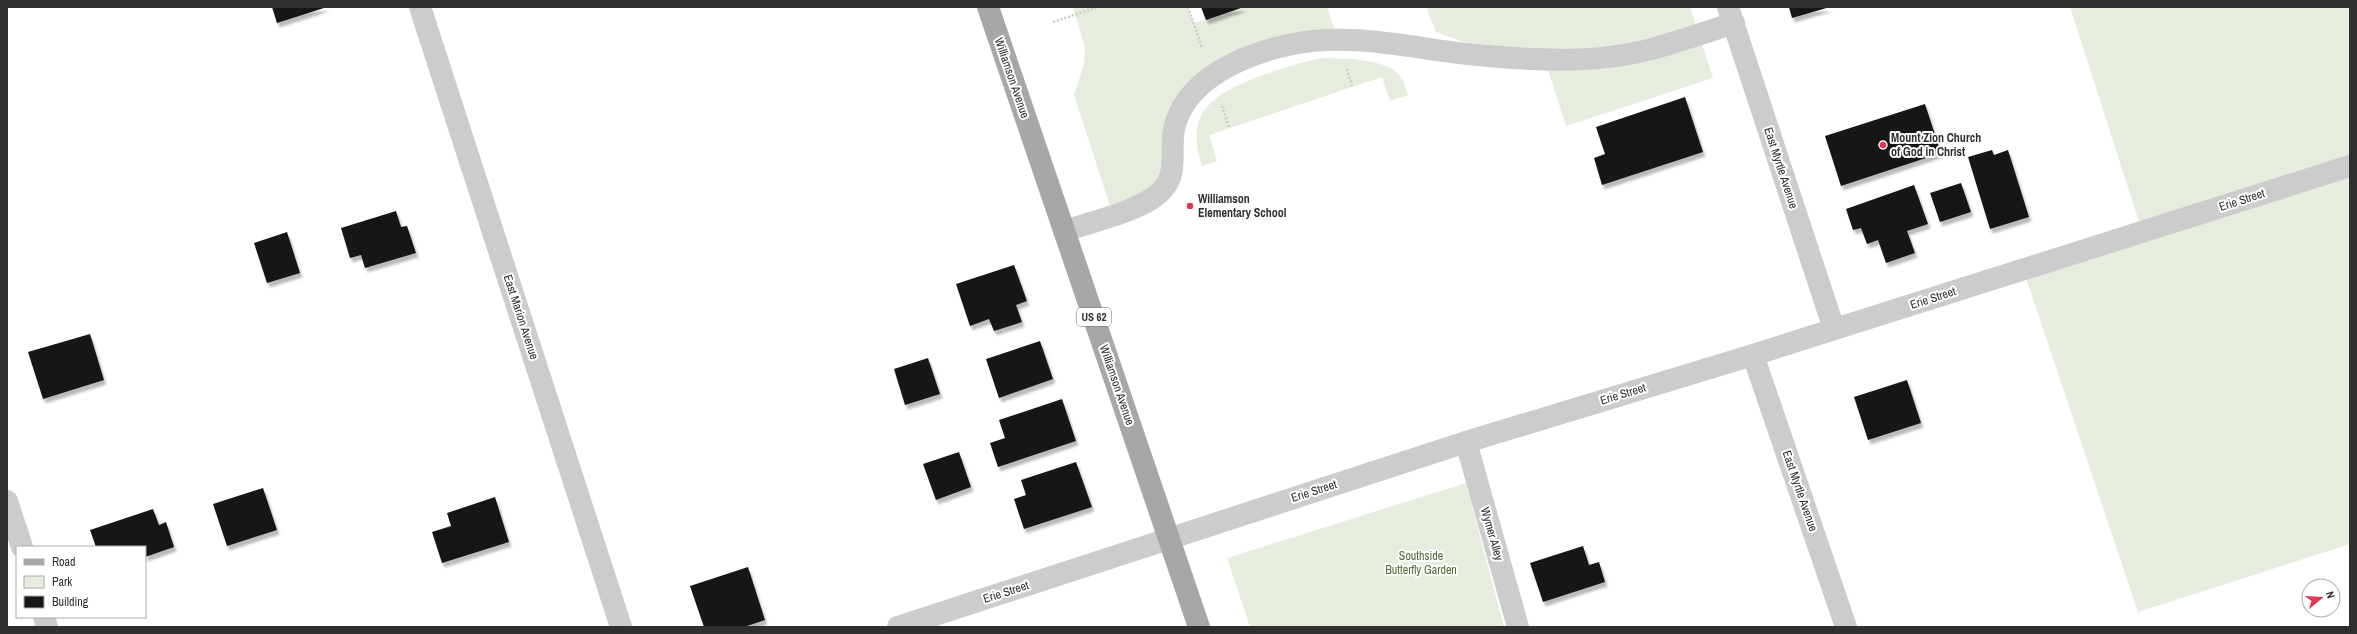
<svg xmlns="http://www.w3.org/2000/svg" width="2357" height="634" font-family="'Archivo Narrow',sans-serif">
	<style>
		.green { fill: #e6ecde }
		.building { fill: #161616; filter: url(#shadow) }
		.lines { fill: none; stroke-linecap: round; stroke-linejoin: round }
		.path { stroke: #ccc; stroke-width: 2.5; stroke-dasharray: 2 2; stroke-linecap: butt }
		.minor { stroke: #ccc; stroke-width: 22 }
		.major { stroke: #a7a7a7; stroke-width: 22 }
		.poi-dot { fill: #e13650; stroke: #fff; stroke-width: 1.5 }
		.labels { text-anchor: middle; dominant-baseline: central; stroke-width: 4; stroke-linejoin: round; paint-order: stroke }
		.shield { fill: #fff; stroke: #6d6d6d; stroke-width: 1 }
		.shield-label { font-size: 11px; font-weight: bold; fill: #2f2f2f }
		.street-label { font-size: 12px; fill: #2f2f2f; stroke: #fff }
		.poi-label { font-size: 12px; font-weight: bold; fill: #2f2f2f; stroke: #fff; text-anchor: start }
		.park-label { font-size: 12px; fill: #566a3d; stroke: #fff }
	</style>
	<defs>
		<filter id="shadow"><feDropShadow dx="2.5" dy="4.5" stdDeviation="1" flood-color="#0004"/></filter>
	</defs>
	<rect width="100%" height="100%" fill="#fff"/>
	<g class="green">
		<polygon points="1073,7 1188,7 1194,23 1245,7 1327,7 1338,41 1325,40 1198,87 1165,189 1113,215 1074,95 1084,64 1085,48"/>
		<polygon points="1426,7 1690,7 1713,78 1566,126 1542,51 1464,42 1436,32"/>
		<polygon points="2070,7 2348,7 2350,14 2350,544 2138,612 2023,269 2142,231"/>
		<path d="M1322 58C1341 58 1384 59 1397 73 1404 79 1405 87 1408 95L1390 101 1382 77 1209 135 1217 161 1202 166C1182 108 1220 91 1266 74 1285 68 1303 61 1322 58Z"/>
		<polygon points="1466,483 1504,627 1250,627 1227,558"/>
	</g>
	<g class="building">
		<polygon points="272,7 327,7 277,23"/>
		<polygon points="1201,7 1244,7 1206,20"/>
		<polygon points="1789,7 1830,7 1792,18"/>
		<polygon points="1685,97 1703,152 1602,185 1594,158 1605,154 1596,127"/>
		<polygon points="1925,104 1941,153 1841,186 1825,136"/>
		<polygon points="1992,150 1994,155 2008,150 2029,217 1990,229 1968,157"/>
		<polygon points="1961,183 1971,212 1940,222 1930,193"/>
		<polygon points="1914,185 1928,224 1907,231 1915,253 1886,263 1878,240 1867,244 1861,228 1853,230 1846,209"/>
		<polygon points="396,211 401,227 407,226 416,253 365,268 361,255 350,258 341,228"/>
		<polygon points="287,232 300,273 267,283 254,243"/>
		<polygon points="1014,265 1027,301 1016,305 1022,322 994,331 989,319 970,326 956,284"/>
		<polygon points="90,334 104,380 43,399 28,352"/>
		<polygon points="1040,341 1053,379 999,398 986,359"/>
		<polygon points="928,358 940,394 905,405 894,369"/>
		<polygon points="1907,380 1921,423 1868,440 1854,397"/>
		<polygon points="1062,399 1076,441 998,467 990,443 1005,438 999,420"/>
		<polygon points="959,452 971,487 936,500 923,464"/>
		<polygon points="1076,462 1092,507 1024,529 1014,499 1026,495 1021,480"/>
		<polygon points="263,488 277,530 227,546 213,504"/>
		<polygon points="495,497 509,542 442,563 432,532 451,526 447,513"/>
		<polygon points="153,509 159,525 166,522 174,547 145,557 145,547 96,547 90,530"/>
		<polygon points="1583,546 1589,565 1599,562 1605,582 1543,602 1530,563"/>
		<polygon points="748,567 765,620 744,627 704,627 690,586"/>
	</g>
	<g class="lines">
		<g class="path">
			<polyline points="1188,7 1202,48"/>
			<polyline points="1053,22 1098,7"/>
			<polyline points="1347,69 1352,86"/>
			<polyline points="1222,106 1229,128"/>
		</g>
		<g class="minor">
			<polyline points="420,7 621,627"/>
			<polyline points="1728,7 1834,329"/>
			<path d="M1064 231C1091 222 1146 210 1163 189 1178 173 1170 149 1174 129 1185 78 1247 53 1293 44 1348 32 1412 48 1467 54 1527 60 1593 65 1652 49 1680 41 1707 32 1734 23"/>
			<polyline points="1753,355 1846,627"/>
			<polyline points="1466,442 1518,627"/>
			<polyline points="7,501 22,547"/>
			<polyline points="44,617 47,627"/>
			<polyline points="898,627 1466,442 1753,355 2350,166"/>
		</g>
		<polyline class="major" points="988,7 1199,627"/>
	</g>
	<g class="poi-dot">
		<circle cx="1883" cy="145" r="4"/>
		<circle cx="1190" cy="206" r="4"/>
	</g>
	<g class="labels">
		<rect class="shield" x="1077" y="308" width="34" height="18" rx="3"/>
		<g class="shield-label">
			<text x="1094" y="317">US 62</text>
		</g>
		<g class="street-label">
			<text transform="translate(1012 78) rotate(71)">Williamson Avenue</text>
			<text transform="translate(1781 168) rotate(72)">East Myrtle Avenue</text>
			<text transform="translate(2242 200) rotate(-18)">Erie Street</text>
			<text transform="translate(1933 298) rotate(-18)">Erie Street</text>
			<text transform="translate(521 317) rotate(72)">East Marion Avenue</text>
			<text transform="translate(1117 385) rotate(71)">Williamson Avenue</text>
			<text transform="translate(1623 394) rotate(-17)">Erie Street</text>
			<text transform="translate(1314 491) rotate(-18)">Erie Street</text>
			<text transform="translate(1800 491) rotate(71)">East Myrtle Avenue</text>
			<text transform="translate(1492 534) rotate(74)">Wymer Alley</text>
			<text transform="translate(1006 592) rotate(-18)">Erie Street</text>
		</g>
		<g class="poi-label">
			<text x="1891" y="138">Mount Zion Church<tspan x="1891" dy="14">of God in Christ</tspan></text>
			<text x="1198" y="199">Williamson<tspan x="1198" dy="14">Elementary School</tspan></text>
		</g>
		<g class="park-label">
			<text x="1421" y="556">Southside<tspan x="1421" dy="14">Butterfly Garden</tspan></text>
		</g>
	</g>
	<rect width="2357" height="634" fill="none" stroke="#2f2f2f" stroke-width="16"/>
	<rect x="16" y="546" width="130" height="72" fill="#ffffff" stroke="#acacac"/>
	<rect x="24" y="559" width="20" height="6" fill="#a7a7a7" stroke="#acacac"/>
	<text x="52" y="566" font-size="12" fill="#2f2f2f">Road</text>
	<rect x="24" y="576" width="20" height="12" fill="#e6ecde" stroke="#acacac"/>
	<text x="52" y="586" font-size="12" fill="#2f2f2f">Park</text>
	<rect x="24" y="596" width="20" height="12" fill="#161616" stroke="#acacac"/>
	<text x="52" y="606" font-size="12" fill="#2f2f2f">Building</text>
	<g transform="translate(2321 598) rotate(72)"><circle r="19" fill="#ffffff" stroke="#acacac"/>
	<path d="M0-3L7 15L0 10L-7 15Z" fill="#e13650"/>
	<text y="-6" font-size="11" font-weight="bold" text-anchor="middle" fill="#2f2f2f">N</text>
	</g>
</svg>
